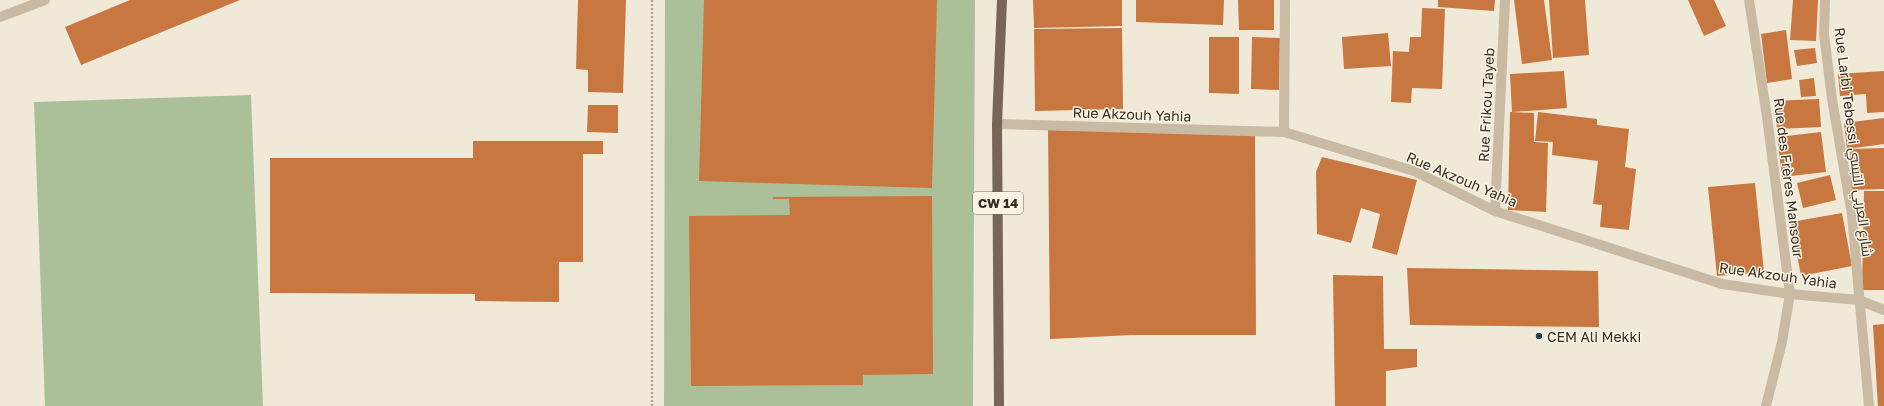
<svg xmlns="http://www.w3.org/2000/svg" width="1884" height="406" font-family="'Golos Text',Cairo,sans-serif">
	<style>
		.green { fill: #abc098 }
		.building { fill: #c7773f }
		.lines { fill: none; stroke-linecap: round; stroke-linejoin: round }
		.path { stroke: #b4a58e; stroke-width: 2.5; stroke-dasharray: 2 2; stroke-linecap: butt }
		.minor { stroke: #c9bba3; stroke-width: 10 }
		.major { stroke: #766656; stroke-width: 10 }
		.poi-dot { fill: #1b4855; stroke: #f9f3e3; stroke-width: 1.5 }
		.labels { text-anchor: middle; dominant-baseline: central; stroke-width: 3; stroke-linejoin: round; paint-order: stroke }
		.shield { fill: #f9f3e3; stroke: #6f685e; stroke-width: 1 }
		.shield-label { font-size: 13px; font-weight: bold; fill: #342c25 }
		.street-label { font-size: 14px; fill: #342c25; stroke: #f9f3e3 }
		.poi-label { font-size: 14px; fill: #342c25; stroke: #f9f3e3; text-anchor: start }
	</style>
	<rect width="100%" height="100%" fill="#f1e9d7"/>
	<g class="green">
		<polygon points="665,0 975,0 973,406 664,406"/>
		<polygon points="251,95 263,406 45,406 34,102"/>
	</g>
	<g class="building">
		<polygon points="130,0 240,0 81,65 65,27"/>
		<polygon points="578,0 626,0 623,93 588,92 588,70 576,69"/>
		<polygon points="704,0 937,0 932,188 699,181"/>
		<polygon points="1033,0 1122,0 1122,26 1034,28"/>
		<polygon points="1136,0 1224,0 1223,25 1136,22"/>
		<polygon points="1238,0 1274,0 1274,30 1239,30"/>
		<polygon points="1438,0 1495,0 1494,11 1438,7"/>
		<polygon points="1514,0 1544,0 1552,60 1522,64"/>
		<polygon points="1549,0 1585,0 1589,55 1553,58"/>
		<polygon points="1688,0 1714,0 1726,26 1704,36"/>
		<polygon points="1793,0 1818,0 1816,41 1790,40"/>
		<polygon points="1422,8 1445,9 1442,89 1412,88 1411,103 1391,102 1393,51 1409,52 1410,37 1421,37"/>
		<polygon points="1122,28 1123,109 1035,111 1034,29"/>
		<polygon points="1786,30 1792,79 1767,83 1761,34"/>
		<polygon points="1388,33 1391,66 1344,69 1342,37"/>
		<polygon points="1209,37 1239,37 1239,94 1209,93"/>
		<polygon points="1252,37 1280,38 1279,90 1251,89"/>
		<polygon points="1815,48 1817,63 1797,66 1794,50"/>
		<polygon points="1564,71 1567,108 1512,112 1510,74"/>
		<polygon points="1884,71 1884,112 1867,113 1866,94 1840,96 1838,74"/>
		<polygon points="1814,78 1816,96 1801,97 1799,80"/>
		<polygon points="1819,99 1821,127 1777,129 1775,101"/>
		<polygon points="588,105 618,105 618,133 587,132"/>
		<polygon points="1510,112 1534,113 1534,142 1548,143 1546,212 1508,210"/>
		<polygon points="1538,112 1597,119 1597,125 1629,129 1625,167 1636,169 1629,230 1600,227 1602,205 1593,204 1598,161 1552,155 1553,142 1535,141"/>
		<polygon points="1884,118 1884,144 1847,149 1844,123"/>
		<polygon points="1048,128 1255,132 1256,335 1132,335 1050,339"/>
		<polygon points="1821,132 1826,172 1782,177 1777,137"/>
		<polygon points="473,141 603,141 603,154 583,154 583,262 559,262 559,302 475,301 475,294 270,293 270,158 473,158"/>
		<polygon points="1884,148 1884,189 1851,190 1850,149"/>
		<polygon points="1322,157 1417,180 1397,255 1372,248 1380,214 1361,208 1351,243 1317,234 1316,172"/>
		<polygon points="1830,175 1836,200 1803,208 1797,183"/>
		<polygon points="1755,183 1764,272 1717,276 1708,187"/>
		<polygon points="1864,191 1884,191 1884,290 1862,290"/>
		<polygon points="932,196 933,374 863,375 863,385 691,386 689,216 790,215 789,199 773,199 773,197"/>
		<polygon points="1842,213 1852,266 1801,276 1791,222"/>
		<polygon points="1407,268 1598,271 1599,327 1410,325"/>
		<polygon points="1333,275 1383,276 1384,349 1417,349 1417,367 1386,371 1386,406 1335,406"/>
		<polygon points="1884,324 1884,406 1878,406 1873,325"/>
	</g>
	<g class="lines">
		<polyline class="path" points="652,406 652,0"/>
		<g class="minor">
			<polyline points="1749,0 1767,117 1790,294 1782,342 1766,406"/>
			<polyline points="1825,0 1824,34 1832,99 1852,215 1869,406"/>
			<polyline points="0,17 45,0"/>
			<polyline points="997,124 1284,132 1414,171 1495,211 1722,284 1790,294 1859,300 1884,310"/>
			<polyline points="1284,132 1285,0"/>
			<polyline points="1495,211 1505,0"/>
		</g>
		<polyline class="major" points="999,406 997,124 1002,0"/>
	</g>
	<circle class="poi-dot" cx="1539" cy="336" r="4"/>
	<g class="labels">
		<rect class="shield" x="973" y="192" width="50" height="22" rx="3"/>
		<g class="shield-label">
			<text x="998" y="203">CW 14</text>
		</g>
		<g class="street-label">
			<text transform="translate(1486 105) rotate(-87)">Rue Frikou Tayeb</text>
			<text transform="translate(1132 114) rotate(2)">Rue Akzouh Yahia</text>
			<text transform="translate(1854 142) rotate(83)">Rue Larbi Tebessi شارع العربي التبسي</text>
			<text transform="translate(1789 178) rotate(83)">Rue des Frères Mansour</text>
			<text transform="translate(1462 179) rotate(23)">Rue Akzouh Yahia</text>
			<text transform="translate(1778 275) rotate(8)">Rue Akzouh Yahia</text>
		</g>
		<g class="poi-label">
			<text x="1547" y="336">CEM Ali Mekki</text>
		</g>
	</g>
</svg>
